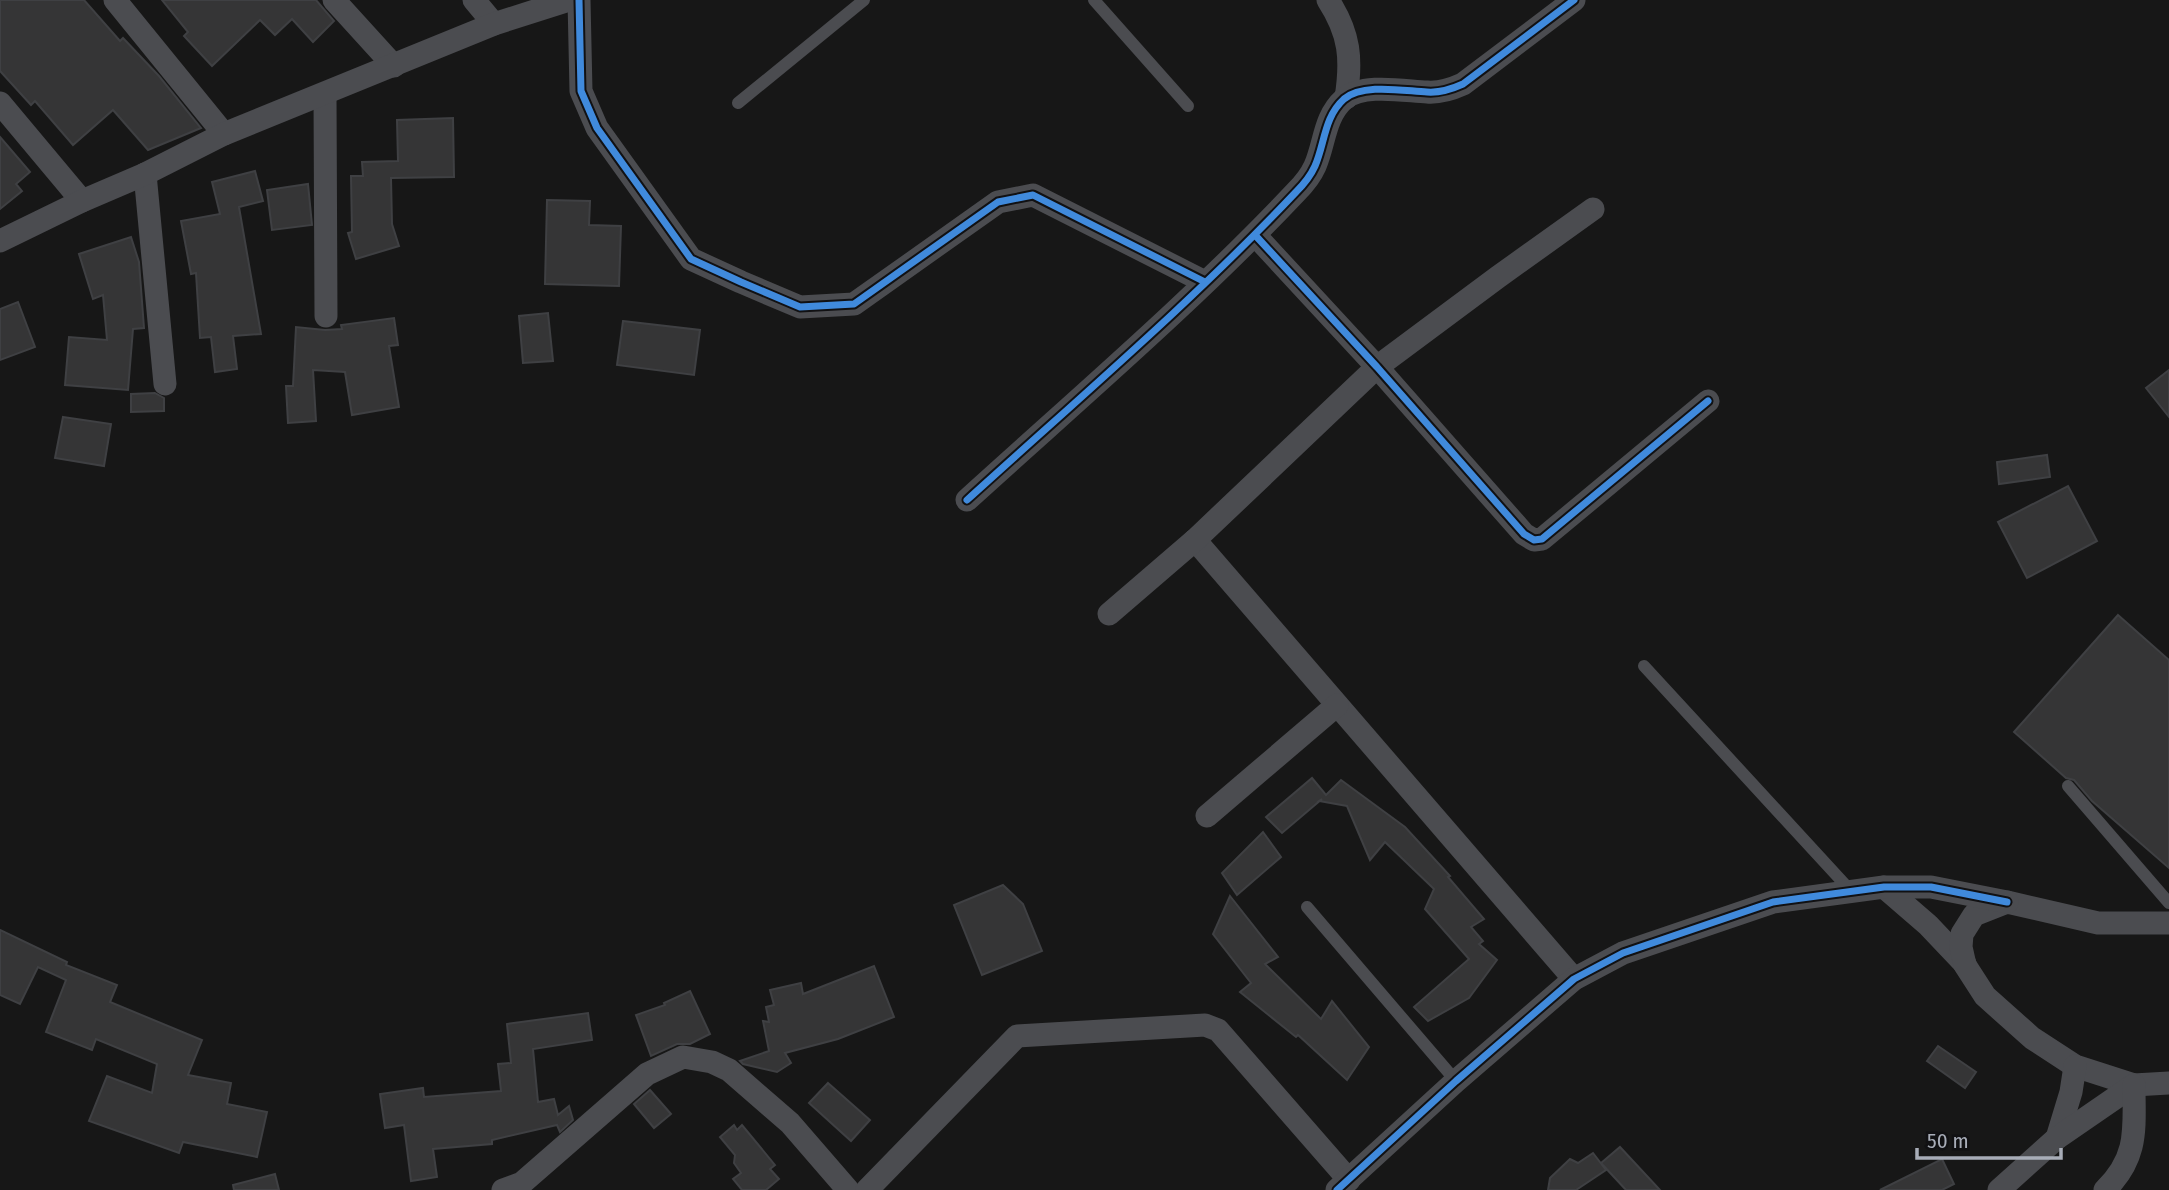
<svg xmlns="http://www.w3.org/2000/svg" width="2169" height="1190" font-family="'Fira Sans Condensed',sans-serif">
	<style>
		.building { fill: #353536; stroke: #3f4043; stroke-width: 2 }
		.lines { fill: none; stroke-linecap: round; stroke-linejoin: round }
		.service { stroke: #4b4c50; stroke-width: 12 }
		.minor { stroke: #4b4c50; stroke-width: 23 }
		.cycleway-casing { stroke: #111113; stroke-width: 11 }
		.cycleway { stroke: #408adc; stroke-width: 7 }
	</style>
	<rect width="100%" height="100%" fill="#171717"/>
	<g class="building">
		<polygon points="0,0 84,0 120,41 123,38 159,76 201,128 148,150 113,110 73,145 35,101 31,105 0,71"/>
		<polygon points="162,0 316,0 334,21 313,42 292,19 275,35 260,20 212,66 184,36 188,32"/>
		<polygon points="453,118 454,177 391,178 392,224 399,246 356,259 348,233 352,232 351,176 363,176 362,162 398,161 397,120"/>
		<polygon points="0,137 30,172 16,184 22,191 0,209"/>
		<polygon points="255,171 263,201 239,207 261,334 233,336 237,369 215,372 211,337 200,338 196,273 191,274 181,221 220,214 212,182"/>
		<polygon points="308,184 312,225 272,230 267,190"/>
		<polygon points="547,200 590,201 589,225 621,226 619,286 545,284"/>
		<polygon points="131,237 139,262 144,328 133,329 128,390 65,385 69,337 107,340 103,295 93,299 79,254"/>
		<polygon points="18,302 35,347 0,360 0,309"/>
		<polygon points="548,313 553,361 523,363 519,316"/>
		<polygon points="394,318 398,345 389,346 399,407 352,415 345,372 313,370 316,421 288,423 286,386 293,386 296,327 325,330 342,329 341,325"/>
		<polygon points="623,321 700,330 694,375 617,365"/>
		<polygon points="2169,370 2169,417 2146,388"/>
		<polygon points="155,393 164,398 164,411 131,412 131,394"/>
		<polygon points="63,417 111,424 104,466 55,458"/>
		<polygon points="2047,455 2050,477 1999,484 1997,462"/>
		<polygon points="2068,486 2097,541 2027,578 1998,522"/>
		<polygon points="2118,615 2169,660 2169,868 2092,801 2074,780 2066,778 2014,732"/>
		<polygon points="1312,778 1326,795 1341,780 1405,827 1450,876 1448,877 1484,919 1471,927 1483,941 1479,944 1497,960 1469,998 1428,1021 1414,1007 1469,959 1425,909 1434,889 1385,842 1370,860 1347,806 1319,801 1322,799 1282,833 1266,817"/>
		<polygon points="1263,832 1281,857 1237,895 1222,873"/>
		<polygon points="1003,885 1023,904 1042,951 982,975 954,905"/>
		<polygon points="1230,896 1278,957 1265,964 1321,1019 1332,1001 1369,1047 1347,1080 1298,1035 1296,1037 1240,992 1251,983 1213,934"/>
		<polygon points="0,930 67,962 66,965 117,985 110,1002 202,1040 188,1075 231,1083 227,1104 267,1112 257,1157 183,1142 179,1153 89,1121 107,1076 152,1093 157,1064 96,1039 92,1050 46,1032 66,980 38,967 20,1004 0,995"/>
		<polygon points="874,966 894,1017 838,1039 785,1053 791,1063 777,1072 743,1064 740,1061 769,1051 763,1021 769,1022 766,1007 774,1005 770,990 801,983 803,994"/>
		<polygon points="690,991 710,1034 690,1044 677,1044 651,1056 636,1015 665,1005 664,1003"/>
		<polygon points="588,1013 592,1040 533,1049 538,1102 554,1099 558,1115 569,1106 573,1120 560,1132 557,1125 492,1140 492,1144 433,1149 437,1177 411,1181 404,1125 385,1128 380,1094 423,1088 424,1097 501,1091 498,1064 511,1063 507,1024"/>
		<polygon points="1938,1046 1976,1072 1965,1088 1927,1061"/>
		<polygon points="828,1083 870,1120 851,1141 809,1103"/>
		<polygon points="650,1090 671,1114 654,1128 634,1104"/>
		<polygon points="734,1125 737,1130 742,1125 775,1165 770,1169 779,1179 766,1190 742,1190 733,1179 741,1173 734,1163 735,1155 720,1137"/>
		<polygon points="1620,1147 1660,1190 1626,1190 1601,1163"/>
		<polygon points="1593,1153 1606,1170 1576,1190 1548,1190 1550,1178 1570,1159 1578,1163"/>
		<polygon points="1942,1159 1954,1184 1942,1190 1880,1190"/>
		<polygon points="275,1174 279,1190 234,1190 233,1185"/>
	</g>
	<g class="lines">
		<g class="service">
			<polyline points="1094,0 1188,106"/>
			<polyline points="738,103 864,0"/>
			<polyline points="1644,666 1851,891"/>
			<polyline points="2068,786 2169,903"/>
			<polyline points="1307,907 1456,1081"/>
		</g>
		<g class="minor">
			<polyline points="115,0 224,134"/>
			<polyline points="334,0 394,66"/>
			<polyline points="474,0 494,24"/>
			<polyline points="579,0 581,91 597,128 691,259 741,282 800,307 854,304 998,202 1033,195 1205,282"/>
			<path d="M1328 0C1350 34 1352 59 1346 98"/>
			<polyline points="325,94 326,316"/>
			<polyline points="0,103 82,201"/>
			<polyline points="145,174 165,384"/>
			<polyline points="1255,235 1377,367 1524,534 1534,540 1542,539 1708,401"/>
			<polyline points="0,241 82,201 145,174 224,134 494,24 569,0"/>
			<path d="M967 500C1078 399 1193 301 1296 192 1303 185 1311 175 1315 166 1325 143 1324 117 1344 99 1363 83 1404 91 1427 92 1440 93 1452 89 1463 84L1574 0"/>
			<polyline points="1195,540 1574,979"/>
			<polyline points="1109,614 1195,540 1377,367 1498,277 1593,209"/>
			<polyline points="1207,816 1337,705"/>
			<polyline points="1884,887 1928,925 1965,964"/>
			<polyline points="2169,923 2098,923 2007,902 1974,915 1962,934 1961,947 1965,965 1985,996 2032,1038 2075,1066 2134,1085 2169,1083"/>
			<polyline points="2057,1138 2071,1092 2075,1066"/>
			<polyline points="503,1190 522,1183 647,1074 683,1057 712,1062 729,1070 790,1123 848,1190"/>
			<polyline points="867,1190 1017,1036 1205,1025 1218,1030 1349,1180"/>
			<polyline points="1337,1190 1456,1081 1574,979 1623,953 1773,902 1884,887 1931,887 2007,902"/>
			<polyline points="1999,1190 2057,1138 2134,1085"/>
			<path d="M2105 1190C2139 1157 2134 1128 2134 1085"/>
		</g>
		<defs>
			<g id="cycleway">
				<polyline points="579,0 581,91 597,128 691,259 741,282 800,307 854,304 998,202 1033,195 1205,282"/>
				<polyline points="1255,235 1377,367 1524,534 1534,540 1542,539 1708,401"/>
				<path d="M967 500C1078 399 1193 301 1296 192 1303 185 1311 175 1315 166 1325 143 1324 117 1344 99 1363 83 1404 91 1427 92 1440 93 1452 89 1463 84L1574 0"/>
				<polyline points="1337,1190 1456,1081 1574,979 1623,953 1773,902 1884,887 1931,887 2007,902"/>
			</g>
		</defs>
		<use href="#cycleway" class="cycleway-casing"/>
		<use href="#cycleway" class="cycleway"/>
	</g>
	<path d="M1917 1148v10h144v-10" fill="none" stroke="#a8adb8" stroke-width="3.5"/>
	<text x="1927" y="1148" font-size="21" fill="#a8adb8" stroke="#111113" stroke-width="5" paint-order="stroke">50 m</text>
</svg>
